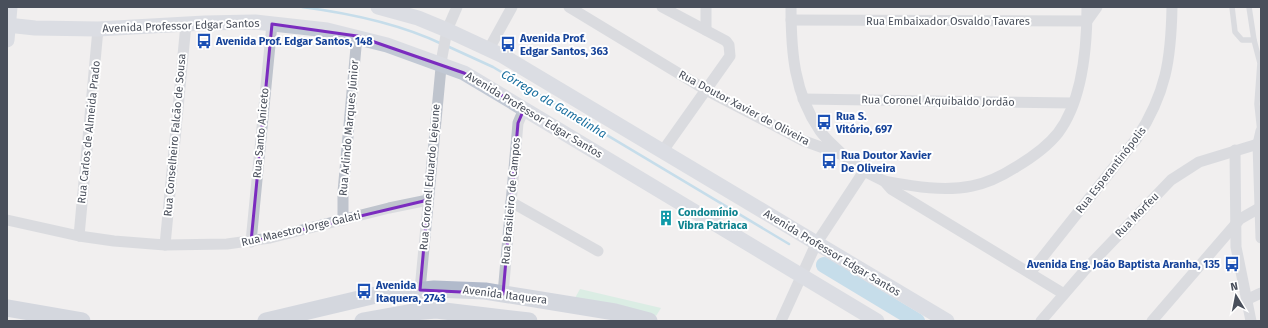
<svg xmlns="http://www.w3.org/2000/svg" width="1268" height="328" font-family="'Fira Sans',sans-serif">
	<style>
		.green { fill: #c1ebd8 }
		.lines { fill: none; stroke-linecap: round; stroke-linejoin: round }
		.stream { stroke: #92c7e5; stroke-width: 2.5 }
		.river { stroke: #92c7e5; stroke-width: 16 }
		.lane { stroke: #bfc4cd; stroke-width: 5.5 }
		.street { stroke: #bfc4cd; stroke-width: 11 }
		.secondary { stroke: #c1c8d4; stroke-width: 15 }
		.primary { stroke: #b1bacb; stroke-width: 17 }
		.marked { fill: none; stroke: #7b2cbf; stroke-width: 3; stroke-linejoin: round }
		.labels { text-anchor: middle; dominant-baseline: central; stroke-width: 4; stroke-linejoin: round; paint-order: stroke }
		.street-label { font-size: 11px; fill: #494f5b; stroke: #fff }
		.transit-label { font-size: 11px; font-weight: bold; fill: #164399; stroke: #fff; text-anchor: start }
		.culture-label { font-size: 11px; font-weight: bold; fill: #0d838f; stroke: #fff; text-anchor: start }
		.water-label { font-size: 12px; font-style: italic; fill: #186e9e; stroke: #fff }
	</style>
	<rect width="100%" height="100%" fill="#f1efef"/>
	<polygon class="green" points="580,289 661,308 656,316 617,304 575,298"/>
	<g class="lines">
		<g class="stream">
			<path d="M302 7C348 13 400 24 442 44"/>
			<polyline points="447,46 493,67 789,244"/>
		</g>
		<polyline class="river" points="824,265 917,321"/>
		<g class="lane">
			<polyline points="1232,7 1235,32 1242,40 1254,40 1260,63 1257,104 1260,132"/>
			<polyline points="1249,7 1254,40"/>
		</g>
		<g class="street">
			<polyline points="569,7 706,90 804,141 843,155 864,171 884,181 891,189 1064,294"/>
			<polyline points="662,7 726,41 729,45 730,56 662,152"/>
			<polyline points="706,7 706,30"/>
			<path d="M791 7C791 52 794 93 820 131 826 139 834 146 841 153"/>
			<polyline points="791,20 1087,21 1097,7"/>
			<polyline points="489,49 512,7"/>
			<polyline points="803,99 1073,103"/>
			<polyline points="1261,131 1258,144 1261,238"/>
			<polyline points="1235,150 1236,247 1251,321"/>
			<path d="M884 181C912 186 943 192 972 186 988 183 1002 176 1016 167 1031 158 1047 147 1058 133 1083 100 1087 46 1087 7"/>
			<polyline points="511,202 598,251"/>
			<polyline points="7,220 79,236 114,241 165,245 227,244 270,238 389,208 428,200"/>
			<polyline points="343,220 343,192 357,36"/>
			<polyline points="79,236 98,29"/>
			<polyline points="251,242 272,24"/>
			<polyline points="165,245 186,24"/>
			<path d="M1030 273 1137 138C1166 93 1171 60 1172 7"/>
			<polyline points="420,290 442,57 447,30 457,7"/>
			<polyline points="503,294 518,123 524,109"/>
			<polyline points="1246,300 1261,293"/>
			<polyline points="781,321 816,244 864,171"/>
			<polyline points="1041,321 1085,270 1171,180 1199,162 1258,144"/>
			<polyline points="1152,321 1240,219 1261,207"/>
		</g>
		<g class="secondary">
			<polyline points="378,7 418,18 447,30 503,56 947,321"/>
			<polyline points="7,25 35,28 98,29 205,23 255,22 327,30 387,45 464,73 877,321"/>
			<polyline points="7,40 10,7"/>
		</g>
		<g class="primary">
			<polyline points="7,308 82,321"/>
			<polyline points="266,321 376,295 434,289 485,291 615,312 649,321"/>
			<polyline points="363,321 413,312 436,310 529,321"/>
		</g>
	</g>
	<path d="M0 0H1268V328H0ZM272 24 357 36 464 73 524 109 518 123 503 294 420 290 428 200 251 242Z" fill="#f1efef" fill-opacity=".55" fill-rule="evenodd"/>
	<path class="marked" d="M272 24 357 36 464 73 524 109 518 123 503 294 420 290 428 200 251 242Z"/>
	<defs>
		<symbol id="bus-bare" viewBox="-9 -9 18 18"><path d="M-5-6H5V4H4V6H2V4H-2V6H-4V4H-5ZM-3.5-4V0h7V-4ZM-3.5 1.2v1.5H-2V1.2ZM2 1.2v1.5H3.5V1.2Z" fill="#1a4fb4" stroke="#fff" stroke-width="2.5" paint-order="stroke"/></symbol>
		<symbol id="building-bare" viewBox="-9 -9 18 18"><path d="M-4-6H4V6H1V3H-1V6H-4ZM-2.5-4.3h1.7v1.8h-1.7ZM.8-4.3h1.7v1.8H.8ZM-2.5-1h1.7V.8h-1.7ZM.8-1h1.7V.8H.8Z" fill="#0f9aa8" stroke="#fff" stroke-width="2.5" paint-order="stroke"/></symbol>
	</defs>
	<g fill-rule="evenodd">
		<use href="#bus-bare" x="193" y="30" width="22" height="22"/>
		<use href="#bus-bare" x="497" y="33" width="22" height="22"/>
		<use href="#bus-bare" x="813" y="111" width="22" height="22"/>
		<use href="#bus-bare" x="818" y="150" width="22" height="22"/>
		<use href="#building-bare" x="655" y="207" width="22" height="22"/>
		<use href="#bus-bare" x="1221" y="253" width="22" height="22"/>
		<use href="#bus-bare" x="353" y="280" width="22" height="22"/>
	</g>
	<g class="labels">
		<g class="street-label">
			<text x="948" y="21">Rua Embaixador Osvaldo Tavares</text>
			<text transform="translate(181 26) rotate(-2)">Avenida Professor Edgar Santos</text>
			<text transform="translate(938 101) rotate(1)">Rua Coronel Arquibaldo Jordão</text>
			<text transform="translate(744 108) rotate(28)">Rua Doutor Xavier de Oliveira</text>
			<text transform="translate(534 115) rotate(31)">Avenida Professor Edgar Santos</text>
			<text transform="translate(349 128) rotate(-85)">Rua Arlindo Marques Júnior</text>
			<text transform="translate(89 132) rotate(-84)">Rua Carlos de Almeida Prado</text>
			<text transform="translate(261 133) rotate(-85)">Rua Santo Aniceto</text>
			<text transform="translate(175 135) rotate(-85)">Rua Conselheiro Falcão de Sousa</text>
			<text transform="translate(1111 170) rotate(-52)">Rua Esperantinópolis</text>
			<text transform="translate(430 177) rotate(-85)">Rua Coronel Eduardo Lejeune</text>
			<text transform="translate(511 201) rotate(-85)">Rua Brasileiro de Campos</text>
			<text transform="translate(1137 215) rotate(-46)">Rua Morfeu</text>
			<text transform="translate(301 229) rotate(-13)">Rua Maestro Jorge Galati</text>
			<text transform="translate(832 253) rotate(31)">Avenida Professor Edgar Santos</text>
			<text transform="translate(505 295) rotate(7)">Avenida Itaquera</text>
		</g>
		<g class="transit-label">
			<text x="520" y="38">Avenida Prof.<tspan x="520" dy="13">Edgar Santos, 363</tspan></text>
			<text x="216" y="41">Avenida Prof. Edgar Santos, 148</text>
			<text x="836" y="116">Rua S.<tspan x="836" dy="13">Vitório, 697</tspan></text>
			<text x="841" y="155">Rua Doutor Xavier<tspan x="841" dy="13">De Oliveira</tspan></text>
			<text x="1220" y="264" text-anchor="end">Avenida Eng. João Baptista Aranha, 135</text>
			<text x="376" y="285">Avenida<tspan x="376" dy="13">Itaquera, 2743</tspan></text>
		</g>
		<g class="culture-label">
			<text x="678" y="212">Condomínio<tspan x="678" dy="13">Vibra Patriaca</tspan></text>
		</g>
		<g class="water-label">
			<text transform="translate(554 104) rotate(31)">Córrego da Gamelinha</text>
		</g>
	</g>
	<rect width="1268" height="328" fill="none" stroke="#494f5b" stroke-width="16"/>
	<g transform="translate(1236 296) rotate(350)" stroke="#ffffff" stroke-width="3" paint-order="stroke">
	<path d="M0-3L7 15L0 10L-7 15Z" fill="#494f5b"/>
	<text y="-6" font-size="11" font-weight="bold" text-anchor="middle" fill="#494f5b">N</text>
	</g>
</svg>
